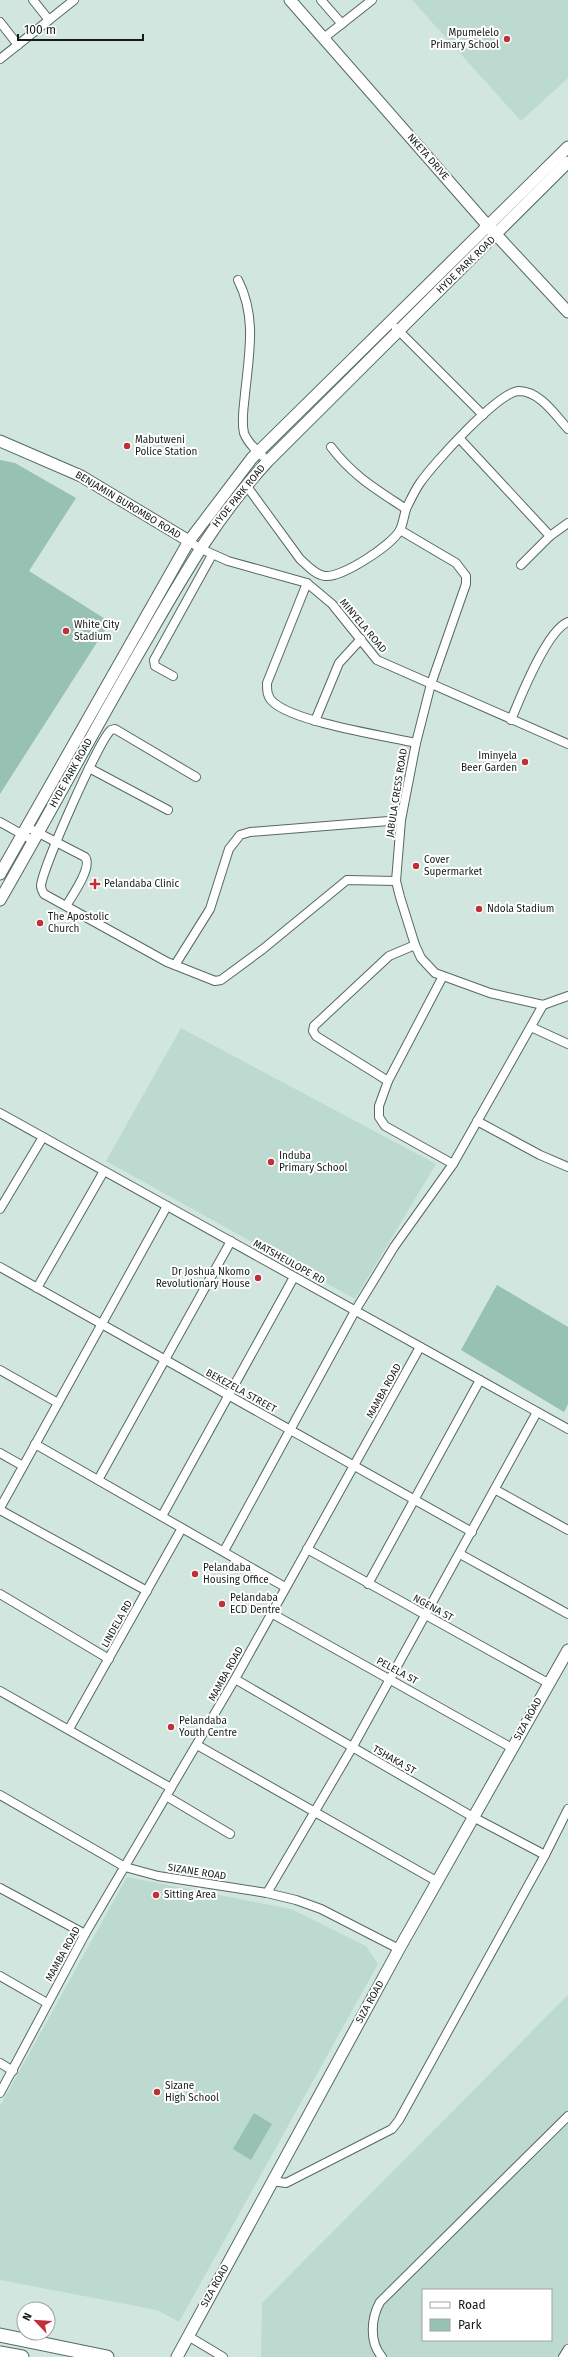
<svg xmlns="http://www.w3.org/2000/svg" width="568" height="2357" font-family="'Fira Sans',sans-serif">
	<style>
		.built { fill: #bddad0; fill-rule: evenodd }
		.green { fill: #97c1b3 }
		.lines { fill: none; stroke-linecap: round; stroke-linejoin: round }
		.street-casing { stroke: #566963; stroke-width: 10 }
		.secondary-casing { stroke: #566963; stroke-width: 13 }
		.primary-casing { stroke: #566963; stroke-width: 15 }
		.street { stroke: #fff; stroke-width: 8 }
		.secondary { stroke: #fff; stroke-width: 11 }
		.primary { stroke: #fff; stroke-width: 13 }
		.poi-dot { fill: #c03039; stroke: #fff; stroke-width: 1.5 }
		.labels { text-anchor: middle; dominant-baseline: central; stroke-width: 4; stroke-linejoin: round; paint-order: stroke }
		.poi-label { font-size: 10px; fill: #131a18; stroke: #fff; text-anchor: start }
		.street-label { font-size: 10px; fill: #131a18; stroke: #fff }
	</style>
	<rect width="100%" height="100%" fill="#d0e6de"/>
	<g class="built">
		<polygon points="412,0 568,0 568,78 521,121"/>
		<polygon points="181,1028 436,1164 355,1299 106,1161"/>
		<polygon points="127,1877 291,1909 366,1946 378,1964 179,2322 157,2310 0,2280 0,2106"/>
		<path d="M568 1995V2357H261L262 2303ZM423 2290H551V2340H423Z"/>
	</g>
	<g class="green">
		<polygon points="0,460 15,463 76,498 29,571 110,622 0,794"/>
		<polygon points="497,1285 568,1327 568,1404 564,1412 461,1350"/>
		<polygon points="254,2113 272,2124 251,2160 233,2149"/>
	</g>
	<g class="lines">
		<defs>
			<g id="street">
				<polyline points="33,0 49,20"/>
				<polyline points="321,0 342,24"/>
				<polyline points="0,22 18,45"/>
				<polyline points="325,37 372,0"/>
				<polyline points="0,59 74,0"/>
				<path d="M238 280C257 317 249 354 245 394 244 406 241 421 244 433 248 444 260 454 268 461"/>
				<polyline points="396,328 483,415"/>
				<polyline points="460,439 550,536"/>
				<path d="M331 447C353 476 376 489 406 509"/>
				<path d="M246 485 300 559C307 565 315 575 325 576 342 578 392 545 400 530 403 524 404 516 406 509 410 501 415 490 420 483 433 464 498 392 519 391 540 391 556 416 568 429"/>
				<polyline points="400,530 456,563 466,576 466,584 431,684 416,743 401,820 396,881 400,897 415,945 421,958 435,973 490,993 543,1005 568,996"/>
				<polyline points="189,541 199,548 228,561 307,583 332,604 377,660 568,744"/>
				<polyline points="521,565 550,536 568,523"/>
				<path d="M307 583 267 683C267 690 267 697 273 702 294 722 385 736 416 743"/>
				<polyline points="173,676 155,666 154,660 212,555"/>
				<path d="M511 720C520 698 547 630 568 622"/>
				<polyline points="315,721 339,663 361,639"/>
				<polyline points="89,768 168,810"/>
				<path d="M196 777 115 729 111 730C99 740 42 869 41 886 41 889 43 892 44 894L167 962 215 981 221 980 263 949 347 880 396 881"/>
				<polyline points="0,822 34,841"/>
				<path d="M27 827 85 857C93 867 72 896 66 906"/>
				<polyline points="175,965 210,909 229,849 240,835 250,832 401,820"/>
				<polyline points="442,978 388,1081 379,1106 379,1117 385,1126 453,1164"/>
				<polyline points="531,1027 568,1044"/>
				<polyline points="388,1081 316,1036 313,1031 314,1026 389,956 415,945"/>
				<polyline points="0,1113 568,1429"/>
				<polyline points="477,1121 540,1155 568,1167"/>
				<polyline points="0,1209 43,1137"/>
				<polyline points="0,1267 472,1532"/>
				<polyline points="37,1288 104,1171"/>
				<polyline points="0,1370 58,1403"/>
				<polyline points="35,1444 285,1587"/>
				<polyline points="0,1453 23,1466"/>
				<polyline points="98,1480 231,1241"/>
				<polyline points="496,1490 568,1530"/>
				<polyline points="0,1508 167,1206"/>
				<polyline points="0,1510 147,1591"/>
				<polyline points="162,1516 294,1277"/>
				<polyline points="307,1549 548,1683"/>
				<polyline points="224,1551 355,1311 394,1247 453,1164 543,1005"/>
				<polyline points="460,1554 568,1614"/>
				<polyline points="368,1584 480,1380"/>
				<polyline points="0,1594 109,1659"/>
				<polyline points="271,1613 512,1748"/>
				<polyline points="235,1679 473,1817 545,1855"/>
				<polyline points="0,1691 171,1788"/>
				<polyline points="69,1729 182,1528"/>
				<polyline points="197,1745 438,1882"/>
				<polyline points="0,1795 125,1867 158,1876 267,1893 296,1900 321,1909 399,1949"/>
				<polyline points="166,1796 230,1834"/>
				<polyline points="0,1888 85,1934"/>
				<polyline points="267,1893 352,1748 537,1412"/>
				<polyline points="0,1976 47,2003"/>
				<polyline points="0,2063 13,2071"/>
				<polyline points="0,2093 85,1934 235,1679 420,1347"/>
				<polyline points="272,2181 286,2183 392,2129 399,2120 545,1855 568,1809"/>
				<polyline points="188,2336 223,2357"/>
				<path d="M382 2357C369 2342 371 2318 380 2302L568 2116"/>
				<polyline points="563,2357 568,2349"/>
			</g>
			<g id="secondary">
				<polyline points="290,0 488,226 568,312"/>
				<polyline points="0,441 81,476 189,541"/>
				<polyline points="0,874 189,541 252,458 568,147"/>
				<path d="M0 900C49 815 95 728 144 644 182 578 216 517 268 461L568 162"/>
				<polyline points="177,2357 399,1949 568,1650"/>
			</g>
			<g id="primary">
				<polyline points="0,2335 107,2357"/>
				<polyline points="0,2353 22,2357"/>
			</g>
		</defs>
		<use href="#street" class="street-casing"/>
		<use href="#secondary" class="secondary-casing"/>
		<use href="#primary" class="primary-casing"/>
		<use href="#street" class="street"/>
		<use href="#secondary" class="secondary"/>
		<use href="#primary" class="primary"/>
	</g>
	<g class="poi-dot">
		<circle cx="507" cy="39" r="4"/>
		<circle cx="127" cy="446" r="4"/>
		<circle cx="66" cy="631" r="4"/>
		<circle cx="525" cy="762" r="4"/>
		<circle cx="416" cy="866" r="4"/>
		<path d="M93 878h4v4h4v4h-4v4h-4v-4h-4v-4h4z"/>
		<circle cx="479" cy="909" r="4"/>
		<circle cx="40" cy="923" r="4"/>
		<circle cx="271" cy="1162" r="4"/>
		<circle cx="258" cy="1278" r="4"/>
		<circle cx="195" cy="1574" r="4"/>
		<circle cx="222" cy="1604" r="4"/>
		<circle cx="171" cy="1727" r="4"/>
		<circle cx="156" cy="1895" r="4"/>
		<circle cx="157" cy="2092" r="4"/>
	</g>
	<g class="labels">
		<g class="poi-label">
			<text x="499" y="33" text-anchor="end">Mpumelelo<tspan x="499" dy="12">Primary School</tspan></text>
			<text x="135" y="440">Mabutweni<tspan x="135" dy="12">Police Station</tspan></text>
			<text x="74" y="625">White City<tspan x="74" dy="12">Stadium</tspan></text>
			<text x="517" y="756" text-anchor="end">Iminyela<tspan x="517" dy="12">Beer Garden</tspan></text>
			<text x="424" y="860">Cover<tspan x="424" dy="12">Supermarket</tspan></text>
			<text x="104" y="884">Pelandaba Clinic</text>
			<text x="487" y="909">Ndola Stadium</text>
			<text x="48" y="917">The Apostolic<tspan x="48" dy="12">Church</tspan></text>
			<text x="279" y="1156">Induba<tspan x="279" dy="12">Primary School</tspan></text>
			<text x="250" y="1272" text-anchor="end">Dr Joshua Nkomo<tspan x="250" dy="12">Revolutionary House</tspan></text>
			<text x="203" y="1568">Pelandaba<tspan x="203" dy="12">Housing Office</tspan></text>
			<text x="230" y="1598">Pelandaba<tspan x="230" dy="12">ECD Dentre</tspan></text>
			<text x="179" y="1721">Pelandaba<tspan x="179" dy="12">Youth Centre</tspan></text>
			<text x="164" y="1895">Sitting Area</text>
			<text x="165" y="2086">Sizane<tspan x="165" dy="12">High School</tspan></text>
		</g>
		<g class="street-label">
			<text transform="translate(428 157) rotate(49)">NKETA DRIVE</text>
			<text transform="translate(466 265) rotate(-44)">HYDE PARK ROAD</text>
			<text transform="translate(239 496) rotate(-51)">HYDE PARK ROAD</text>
			<text transform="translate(128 505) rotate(31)">BENJAMIN BUROMBO ROAD</text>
			<text transform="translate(363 626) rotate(50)">MINYELA ROAD</text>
			<text transform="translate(71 773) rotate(-61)">HYDE PARK ROAD</text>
			<text transform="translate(397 793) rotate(-81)">JABULA CRESS ROAD</text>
			<text transform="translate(289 1262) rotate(29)">MATSHEULOPE RD</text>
			<text transform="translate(241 1391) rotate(29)">BEKEZELA STREET</text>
			<text transform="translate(384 1391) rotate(-61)">MAMBA ROAD</text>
			<text transform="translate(433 1608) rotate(29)">NGENA ST</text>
			<text transform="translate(117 1624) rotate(-61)">LINDELA RD</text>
			<text transform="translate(397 1671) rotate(29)">PELELA ST</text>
			<text transform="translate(226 1674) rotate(-61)">MAMBA ROAD</text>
			<text transform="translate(528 1719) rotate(-61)">SIZA ROAD</text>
			<text transform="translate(394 1760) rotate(30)">TSHAKA ST</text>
			<text transform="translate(197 1872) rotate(9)">SIZANE ROAD</text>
			<text transform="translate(63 1954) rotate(-61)">MAMBA ROAD</text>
			<text transform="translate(370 2002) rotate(-61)">SIZA ROAD</text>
			<text transform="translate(215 2286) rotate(-61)">SIZA ROAD</text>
		</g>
	</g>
	<rect x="422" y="2289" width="130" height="52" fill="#ffffff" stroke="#a1a3a3"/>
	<rect x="430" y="2302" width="20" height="6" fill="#ffffff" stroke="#a1a3a3"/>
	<text x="458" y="2309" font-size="12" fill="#131a18">Road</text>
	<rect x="430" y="2319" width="20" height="12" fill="#97c1b3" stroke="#a1a3a3"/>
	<text x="458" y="2329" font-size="12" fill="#131a18">Park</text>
	<g transform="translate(36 2321) rotate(295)"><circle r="19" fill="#ffffff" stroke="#a1a3a3"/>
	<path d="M0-3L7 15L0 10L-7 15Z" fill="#c03039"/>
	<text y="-6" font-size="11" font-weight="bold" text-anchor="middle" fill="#131a18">N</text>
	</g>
	<path d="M18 34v6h125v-6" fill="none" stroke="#131a18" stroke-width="2"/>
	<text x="24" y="34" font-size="12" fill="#131a18" stroke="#ffffff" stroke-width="3" paint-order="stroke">100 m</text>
</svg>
